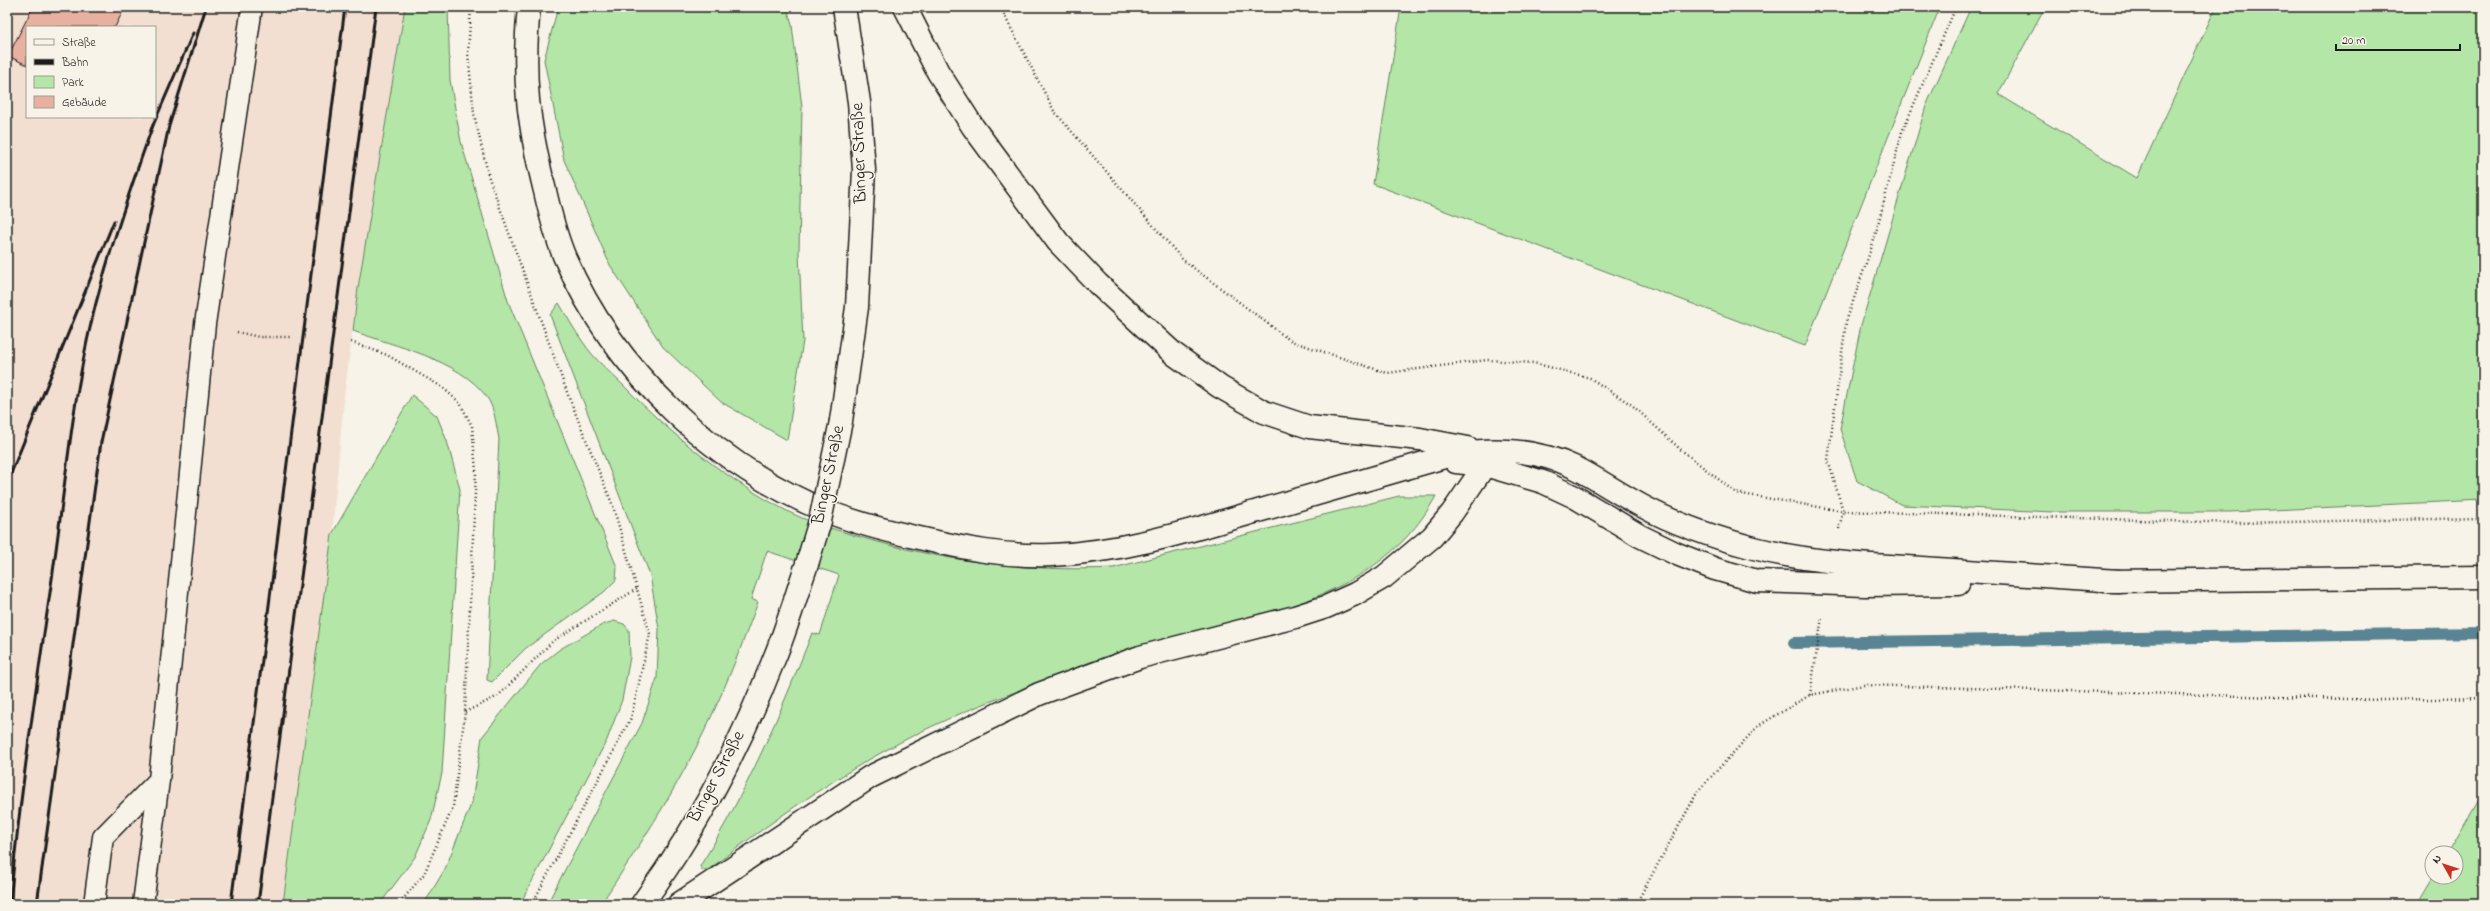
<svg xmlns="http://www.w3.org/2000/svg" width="2490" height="911" font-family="'Indie Flower',sans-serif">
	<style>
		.built { fill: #f2dfd2; fill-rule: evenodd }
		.green { fill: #b3e6a7; stroke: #688162 }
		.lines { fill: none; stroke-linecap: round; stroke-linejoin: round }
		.stream { stroke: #598493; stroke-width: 12 }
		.building { fill: #e8b09f; stroke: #1c1c1c }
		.lane-casing { stroke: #1c1c1c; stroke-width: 23 }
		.secondary-casing { stroke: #1c1c1c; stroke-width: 25 }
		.path { stroke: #1c1c1c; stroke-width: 2.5; stroke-dasharray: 1 3; stroke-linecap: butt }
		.lane { stroke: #f7f3e8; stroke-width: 20 }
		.secondary { stroke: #f7f3e8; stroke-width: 22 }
		.rail { stroke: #1c1c1c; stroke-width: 3 }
		.secondary-bridge-casing { stroke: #1c1c1c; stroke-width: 25; stroke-linecap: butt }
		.secondary-bridge { stroke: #f7f3e8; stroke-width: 22 }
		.labels { text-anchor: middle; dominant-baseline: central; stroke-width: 3; stroke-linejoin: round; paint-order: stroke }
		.street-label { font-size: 18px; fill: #1c1c1c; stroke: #f7f3e8 }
	</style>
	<rect width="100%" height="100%" fill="#f7f3e8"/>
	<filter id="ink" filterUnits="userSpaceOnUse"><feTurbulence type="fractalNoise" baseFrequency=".025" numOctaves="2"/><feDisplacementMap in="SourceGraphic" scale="8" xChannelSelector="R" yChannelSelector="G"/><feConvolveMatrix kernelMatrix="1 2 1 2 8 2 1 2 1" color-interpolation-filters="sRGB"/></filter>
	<g filter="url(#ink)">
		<path class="built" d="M7 7H405L358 288 344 398 332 534 283 904H7ZM27 27H155V117H27Z"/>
		<g class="green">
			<path d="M405 7H448L450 80 461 142 508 301 617 567 616 580 604 592 526 648 492 682 487 680 499 439C496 425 495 408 486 396 458 359 394 346 353 331L358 288Z"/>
			<polygon points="558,7 787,7 792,25 802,107 799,253 803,341 787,440 721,402 663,347 610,265 564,160 544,60"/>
			<polygon points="1401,7 1940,7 1805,346 1373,184"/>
			<polygon points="1971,7 2045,7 1998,94 2137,178 2216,7 2483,7 2483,500 2230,512 2053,512 1902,505 1857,481 1840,429 1861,325 1926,106"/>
			<path d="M559 303C567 316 574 330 583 342 594 359 611 373 625 387 674 437 727 480 789 512 811 523 837 530 860 537 942 561 1027 572 1113 568L1399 496H1436C1372 615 1218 619 1104 657 1078 666 1052 678 1026 688 1000 698 974 707 948 719 861 758 784 812 708 870H702L700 866C747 792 780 714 812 633L820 635 839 575 767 551 751 599 758 602C738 656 716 712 688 763 662 812 631 858 601 904H547L642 723 657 678 659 629 650 575 550 315Z"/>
			<polygon points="412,395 437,416 447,441 460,489 442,773 431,820 415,857 380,904 283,904 332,534"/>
			<polygon points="614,621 624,624 629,630 630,657 622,700 607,740 520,904 424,904 445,869 472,802 482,737 541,664 560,649 602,625"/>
			<polygon points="2483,793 2483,904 2418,904 2434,877 2456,877 2456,853 2448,853"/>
		</g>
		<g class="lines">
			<polyline class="stream" points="1794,643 2483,633"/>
		</g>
		<polygon class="building" points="33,7 125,7 115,27 27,27 27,65 8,56"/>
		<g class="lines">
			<defs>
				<g id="lane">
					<polyline points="94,904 103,837 159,780 205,324 252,7"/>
					<polyline points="143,904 159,780"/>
				</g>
				<g id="secondary">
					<path d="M529 7C522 77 528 123 545 191 550 213 556 237 565 258 614 370 713 465 826 511 856 523 887 531 919 538 962 548 1007 557 1052 555 1123 552 1190 531 1258 511 1324 492 1389 473 1455 454 1497 447 1537 449 1576 468 1598 479 1619 494 1642 506 1677 525 1716 538 1754 548 1808 562 1867 565 1922 568 1987 572 2053 577 2118 581"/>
					<polyline points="905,7 938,72 973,127 1058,242 1098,284 1174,354 1220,387 1264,412 1309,427 1420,439 1468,448"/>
					<polyline points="841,421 857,307 864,170 859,102 844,7"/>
					<polyline points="1456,462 1485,465 1543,482 1575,497 1640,536 1677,554 1715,569 1757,581 1865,585 1958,584"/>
					<polyline points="2104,581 2483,577"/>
					<path d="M642 904C696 830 741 744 774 659 787 628 796 595 807 564"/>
					<polyline points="679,904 870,777 1039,694 1140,657 1295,617 1326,607 1355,594 1384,577 1432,537 1452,513 1485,465"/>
				</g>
			</defs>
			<use href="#lane" class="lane-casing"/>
			<use href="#secondary" class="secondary-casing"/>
			<g class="path">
				<polyline points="471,7 468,53 474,114 489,178 568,395 613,506 650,634 631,718 532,904"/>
				<polyline points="1000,7 1054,111 1183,260 1291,341 1387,373 1487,360 1534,363 1590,378 1632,405 1680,449 1736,493 1843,511 2237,523 2483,518"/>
				<polyline points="237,332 259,337 291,337"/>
				<polyline points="351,342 387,355 442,387 460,403 472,426 476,471 465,712 453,807 424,874 399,904"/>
				<polyline points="1839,529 1843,511 1828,460 1846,322 1874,240 1902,132 1956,7"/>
				<polyline points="1810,695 1822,617"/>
				<polyline points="465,712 498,696 553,641 638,588"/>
				<polyline points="1636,904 1698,791 1758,726 1810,695 1864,685 2382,700 2483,698"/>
			</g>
			<use href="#lane" class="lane"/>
			<use href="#secondary" class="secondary"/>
			<g class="rail">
				<polyline points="151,130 193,33"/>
				<polyline points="7,483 114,221"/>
				<path d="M10 904C20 793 37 682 53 572 65 487 72 403 92 319 108 253 130 189 153 125"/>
				<polyline points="37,904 101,442 169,126 206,7"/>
				<polyline points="231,904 345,7"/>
				<polyline points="258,904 376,7"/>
			</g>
			<defs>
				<polyline id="secondary-bridge" points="807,564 820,521 841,421"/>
			</defs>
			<use href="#secondary-bridge" class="secondary-bridge-casing"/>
			<use href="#secondary-bridge" class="secondary-bridge"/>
		</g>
	</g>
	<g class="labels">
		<g class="street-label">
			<text transform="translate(860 153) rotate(-92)">Binger Straße</text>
			<text transform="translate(829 475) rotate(-78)">Binger Straße</text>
			<text transform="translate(717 777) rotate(-62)">Binger Straße</text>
		</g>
	</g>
	<rect width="2490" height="911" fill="none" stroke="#f7f3e8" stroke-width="24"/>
	<rect x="12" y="12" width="2466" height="887" fill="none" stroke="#1c1c1c" stroke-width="1.5" filter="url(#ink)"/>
	<rect x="26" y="26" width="130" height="92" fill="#f7f3e8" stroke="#9f9d96"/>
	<rect x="34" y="39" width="20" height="6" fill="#f7f3e8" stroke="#9f9d96"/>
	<text x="62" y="46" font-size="12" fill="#1c1c1c">Straße</text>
	<rect x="34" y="59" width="20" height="6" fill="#1c1c1c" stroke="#9f9d96"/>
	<text x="62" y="66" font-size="12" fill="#1c1c1c">Bahn</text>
	<rect x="34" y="76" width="20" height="12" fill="#b3e6a7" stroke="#9f9d96"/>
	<text x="62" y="86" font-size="12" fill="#1c1c1c">Park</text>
	<rect x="34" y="96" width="20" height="12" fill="#e8b09f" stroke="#9f9d96"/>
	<text x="62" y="106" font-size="12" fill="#1c1c1c">Gebäude</text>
	<g transform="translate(2444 865) rotate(309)"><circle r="19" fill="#f7f3e8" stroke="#9f9d96"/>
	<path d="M0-3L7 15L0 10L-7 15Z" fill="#c8321e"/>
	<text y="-6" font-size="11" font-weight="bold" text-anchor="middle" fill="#1c1c1c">N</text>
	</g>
	<path d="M2336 44v6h124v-6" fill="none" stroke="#1c1c1c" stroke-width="2"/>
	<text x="2342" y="44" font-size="12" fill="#1c1c1c" stroke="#f7f3e8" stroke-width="3" paint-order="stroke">20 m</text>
</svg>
